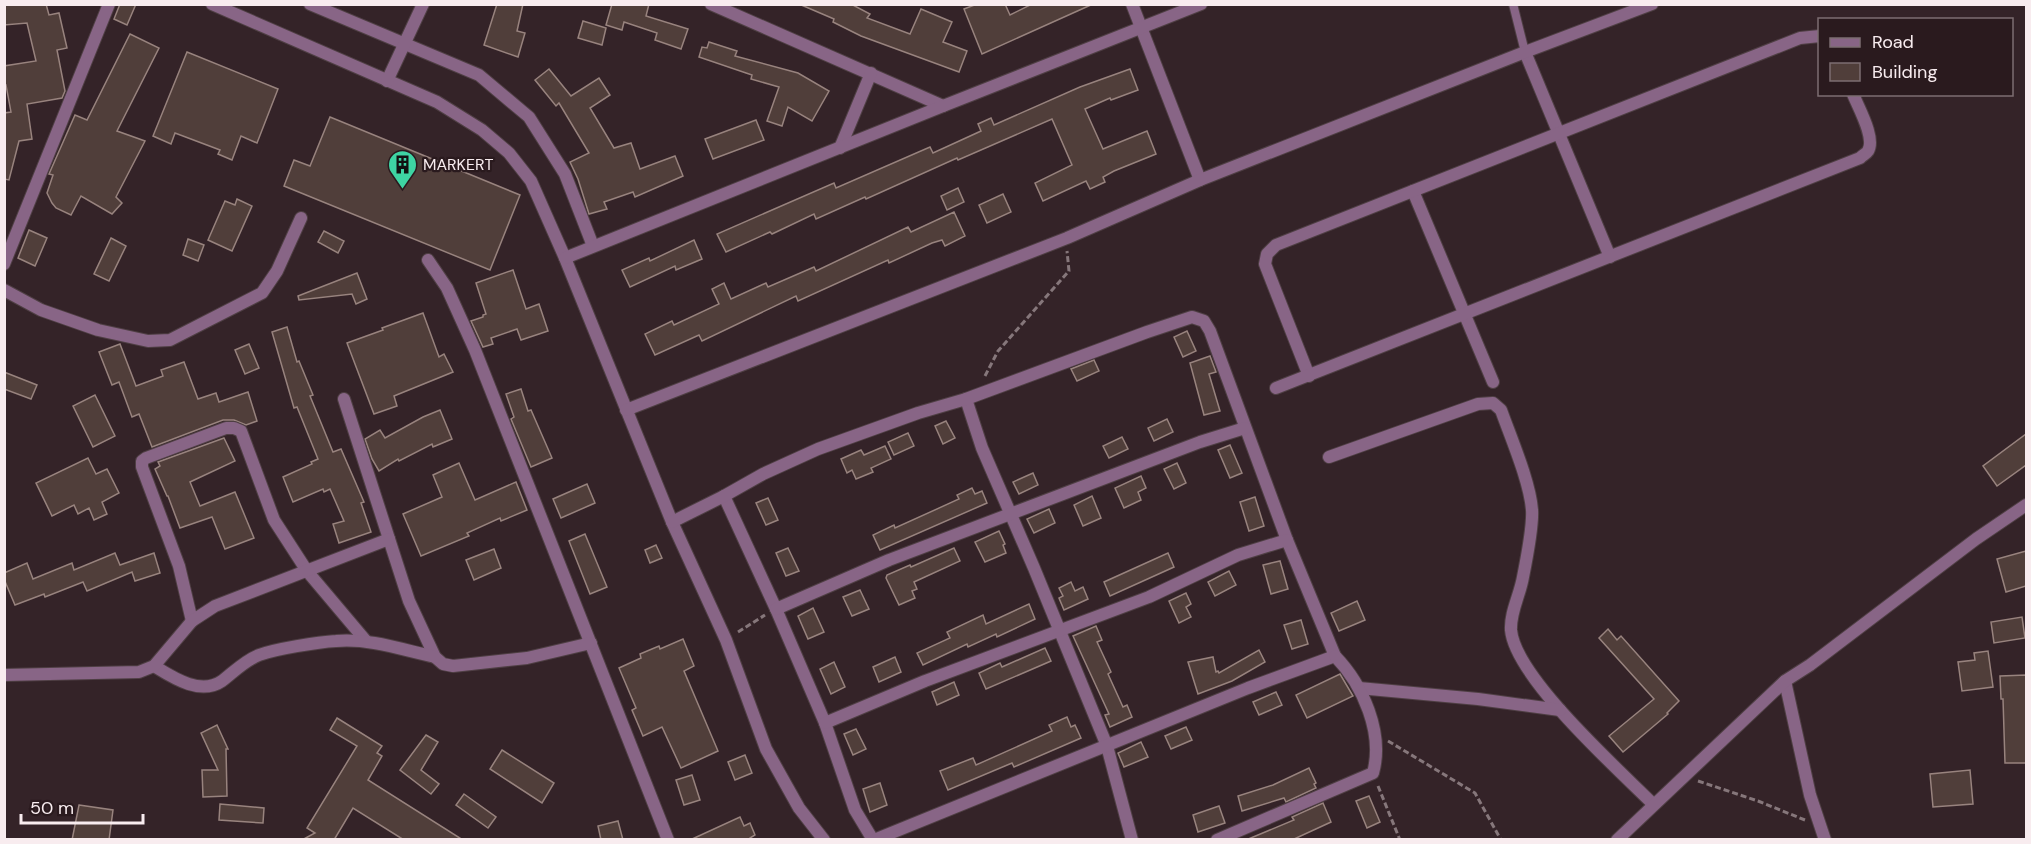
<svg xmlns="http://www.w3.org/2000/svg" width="2031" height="844" font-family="'DM Sans',sans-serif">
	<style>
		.building { fill: #503e3a; stroke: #98837e; stroke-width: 1.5 }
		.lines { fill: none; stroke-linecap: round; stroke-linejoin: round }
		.service-casing { stroke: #4f3f44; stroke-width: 10 }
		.minor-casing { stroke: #4f3f44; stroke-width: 14 }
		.path { stroke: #86777b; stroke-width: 3; stroke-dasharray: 6 3; stroke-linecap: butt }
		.service { stroke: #886586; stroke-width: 8 }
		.minor { stroke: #886586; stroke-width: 12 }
		.labels { text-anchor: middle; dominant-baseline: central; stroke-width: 4.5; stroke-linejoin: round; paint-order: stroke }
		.poi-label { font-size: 16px; fill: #f8ecef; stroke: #2a1a1e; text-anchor: start }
	</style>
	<rect width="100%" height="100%" fill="#342328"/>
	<g class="building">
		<polygon points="4,4 46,4 49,15 59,13 67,48 57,50 65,91 62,98 27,104 32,139 19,141 9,180 4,179 4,113 11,112 6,85 4,86 4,66 36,61 27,23 4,25"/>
		<polygon points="120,4 136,4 127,25 114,19"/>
		<polygon points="497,4 523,4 517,31 525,33 518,57 484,45"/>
		<polygon points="612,4 649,4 646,16 688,29 681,49 655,40 657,33 624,22 622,30 606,25"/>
		<polygon points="799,4 851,4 870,14 867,18 910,34 921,9 952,22 943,42 967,51 959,72 861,36 833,22 834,19"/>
		<polygon points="977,4 1005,4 1010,15 1032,4 1093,4 982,54 964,9"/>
		<polygon points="583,21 606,28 602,45 578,38"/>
		<polygon points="130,34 159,48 117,131 145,141 116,197 122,203 112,214 81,196 71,215 56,208 52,203 47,193 53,175 49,174 75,115 87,120"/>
		<polygon points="709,42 737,51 735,56 798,73 829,91 812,121 788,107 782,126 767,121 779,87 751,79 752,75 699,57 702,47 707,48"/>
		<polygon points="187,52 278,89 257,143 241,136 232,160 218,154 220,150 175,133 171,144 153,136"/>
		<polygon points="549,69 571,96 599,78 610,95 590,108 614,148 631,143 640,169 675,156 683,176 635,197 633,192 604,202 607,209 589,214 578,179 570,162 589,153 559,103 556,106 535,80"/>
		<polygon points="1130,69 1138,90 1111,100 1110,98 1085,109 1103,149 1147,131 1156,154 1114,171 1103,177 1105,182 1090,189 1086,181 1043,201 1035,183 1072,165 1052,119 958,160 957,158 866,199 865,197 816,219 814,214 772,234 770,232 726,252 717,234 834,183 836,188 930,147 933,153 981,131 978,124 991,118 994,125 1080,87"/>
		<polygon points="330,117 520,195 490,270 284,186 294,160 310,166"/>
		<polygon points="756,120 764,140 713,159 705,139"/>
		<polygon points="958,188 964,202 947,210 941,196"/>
		<polygon points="1003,194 1011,212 987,223 979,205"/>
		<polygon points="237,199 252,206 232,251 208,240 225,201 235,205"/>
		<polygon points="954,212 965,236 945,246 942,240 932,243 889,263 888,260 798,301 796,296 702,341 699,335 655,355 645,334 672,321 674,325 719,304 712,289 724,283 731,299 766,283 768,287 814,267 816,271 908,227 911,232"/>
		<polygon points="29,230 47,238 35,266 18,258"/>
		<polygon points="324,231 344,241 338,253 318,242"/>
		<polygon points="111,238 126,246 109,281 94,274"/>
		<polygon points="188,239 204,245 198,261 183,255"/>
		<polygon points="694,240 702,259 676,270 675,266 630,287 622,270 649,258 650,261"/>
		<polygon points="513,270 526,309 539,304 548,331 521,340 517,329 491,338 493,344 483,347 471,321 483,317 483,315 486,314 476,283"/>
		<polygon points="357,273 367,299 356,304 352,294 299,300 298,296"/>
		<polygon points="423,313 439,357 444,354 453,372 394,396 397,406 374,414 347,343 383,330 382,328"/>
		<polygon points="287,327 297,362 299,361 313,395 310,396 333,452 341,449 364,502 361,503 371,532 339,543 333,524 344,521 330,489 324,492 323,489 293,502 283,477 312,464 311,462 318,459 297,407 294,408 272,332"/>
		<polygon points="1187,331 1196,351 1183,357 1174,337"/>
		<polygon points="120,344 136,386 163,376 161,370 184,362 198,399 216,393 219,402 248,392 257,421 246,425 234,420 223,420 152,447 139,414 132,417 119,382 112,385 99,352"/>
		<polygon points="249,344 259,368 245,374 235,350"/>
		<polygon points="1210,356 1216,372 1209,374 1220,411 1204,415 1190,363"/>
		<polygon points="1094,360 1099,371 1077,381 1071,369"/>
		<polygon points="4,372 37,385 31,399 4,389"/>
		<polygon points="521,389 528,411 531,410 552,458 531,467 511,419 514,417 506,394"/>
		<polygon points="95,395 115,436 93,447 73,406"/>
		<polygon points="440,410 452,439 433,447 432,444 399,461 398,459 379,471 372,459 365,439 380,430 385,438 423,417"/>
		<polygon points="1167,419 1173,432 1154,441 1148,428"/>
		<polygon points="946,421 955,438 943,444 935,426"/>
		<polygon points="908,433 914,446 894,455 888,442"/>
		<polygon points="2026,434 2026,465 1997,486 1983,466"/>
		<polygon points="1122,437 1128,449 1109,458 1103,446"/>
		<polygon points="224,438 235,461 190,482 200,506 235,492 254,538 225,549 212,517 180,528 168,496 167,496 155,469 160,466 158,462"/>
		<polygon points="1230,445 1242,473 1230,478 1218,450"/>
		<polygon points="885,446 891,459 871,468 873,472 856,479 852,470 847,473 841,459 861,450 864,455"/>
		<polygon points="88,458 96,474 107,469 119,493 102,502 107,514 94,520 89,508 78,514 74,505 52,516 36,483"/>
		<polygon points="459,463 475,500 516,482 527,510 501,521 500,518 467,533 469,536 421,556 403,514 442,497 433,475"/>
		<polygon points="1177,463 1186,483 1174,489 1164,469"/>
		<polygon points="1033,473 1038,485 1019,494 1013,482"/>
		<polygon points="1141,476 1146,488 1138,492 1141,500 1124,508 1115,488"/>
		<polygon points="587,484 595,503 561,518 553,499"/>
		<polygon points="972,488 975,494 982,491 987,503 880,550 873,535 894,525 895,528 959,499 957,495"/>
		<polygon points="1092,496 1101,518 1083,526 1074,505"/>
		<polygon points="1255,497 1264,526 1249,531 1240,502"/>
		<polygon points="768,498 778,520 766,525 756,503"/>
		<polygon points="1049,509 1055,523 1034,533 1027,519"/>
		<polygon points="999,531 1005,544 1003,545 1006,553 985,562 975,542"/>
		<polygon points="585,534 607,587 590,594 569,541"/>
		<polygon points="656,545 662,558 650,563 645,550"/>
		<polygon points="788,548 799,571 786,576 776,553"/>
		<polygon points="954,548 960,561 914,582 917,589 912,591 915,598 899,605 886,578 887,575 910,565 911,567"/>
		<polygon points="494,549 501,568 474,580 466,560"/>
		<polygon points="2026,551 2026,586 2006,592 1997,559"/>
		<polygon points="115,553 120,565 154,553 160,573 135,581 132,572 87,591 83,582 45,597 44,594 15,605 4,579 4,573 27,563 33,579 72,563 74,570"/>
		<polygon points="1168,553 1174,567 1110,596 1104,582"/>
		<polygon points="1280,561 1288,589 1271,594 1263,565"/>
		<polygon points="1229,571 1236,585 1215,596 1208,582"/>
		<polygon points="1071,582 1075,591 1083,587 1088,599 1064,610 1059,598 1063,596 1059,588"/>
		<polygon points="860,590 869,609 852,616 843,597"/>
		<polygon points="1186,593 1191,604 1186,607 1191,617 1179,623 1169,601"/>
		<polygon points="1357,601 1365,620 1339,631 1331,613"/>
		<polygon points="1029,604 1035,619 997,637 996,634 968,647 967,644 923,665 917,653 950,638 947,632 983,615 986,624"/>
		<polygon points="813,608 824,632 808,639 798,616"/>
		<polygon points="2022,617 2025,638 1994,643 1991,622"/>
		<polygon points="1301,620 1308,644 1292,649 1284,625"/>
		<polygon points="1096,626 1102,640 1097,642 1111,672 1108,674 1123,707 1127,705 1132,717 1110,727 1105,715 1109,714 1073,636"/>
		<polygon points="1608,629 1617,640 1621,636 1679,701 1667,713 1668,714 1623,752 1609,736 1654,699 1599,638"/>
		<polygon points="683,639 694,666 684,671 718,751 681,768 662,727 643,736 632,710 636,708 619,668 641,658 640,654 659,646 660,649"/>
		<polygon points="1045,648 1051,661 986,689 979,673 1000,663 1002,667"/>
		<polygon points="1259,650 1265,662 1232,681 1198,694 1188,662 1213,657 1216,672 1218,671 1219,673"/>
		<polygon points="1988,651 1993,687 1962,691 1958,662 1975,660 1974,653"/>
		<polygon points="895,657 901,672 879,682 873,667"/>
		<polygon points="834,662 845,687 831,694 820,669"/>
		<polygon points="1340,674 1353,696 1307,718 1296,695"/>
		<polygon points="2026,675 2026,763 2005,763 2003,699 2001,699 2000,676"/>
		<polygon points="954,682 959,695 937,705 932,692"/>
		<polygon points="1276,692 1282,705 1259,715 1253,702"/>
		<polygon points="1067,717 1071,727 1075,725 1081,738 1014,767 1012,763 948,790 940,771 973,758 976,765 1052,731 1049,725"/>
		<polygon points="337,718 382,746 377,753 382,756 368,780 463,840 404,840 353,808 334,840 302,840 315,833 307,828 357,746 330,730"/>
		<polygon points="217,725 228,749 226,749 227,796 203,797 202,770 218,770 201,733"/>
		<polygon points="1186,727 1192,740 1171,749 1165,736"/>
		<polygon points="856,729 866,749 853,755 844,734"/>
		<polygon points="426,735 438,742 421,770 439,784 431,794 400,770"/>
		<polygon points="1141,742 1148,757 1124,767 1118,753"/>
		<polygon points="502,750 554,783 542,803 490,769"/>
		<polygon points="745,755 752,773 735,780 728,762"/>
		<polygon points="1309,768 1316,783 1314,784 1316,788 1286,802 1284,798 1242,811 1238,796 1273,785"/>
		<polygon points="1970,770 1973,804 1933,807 1930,774"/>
		<polygon points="692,775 700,800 684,805 676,780"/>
		<polygon points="880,783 887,805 870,812 863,789"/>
		<polygon points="464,794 496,817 488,828 456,805"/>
		<polygon points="1369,796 1380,822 1367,828 1356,801"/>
		<polygon points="1323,803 1331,822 1292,840 1246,840 1294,820 1292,817"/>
		<polygon points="220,804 264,808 263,823 219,820"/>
		<polygon points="79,805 113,810 109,840 72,840"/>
		<polygon points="1219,806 1225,823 1198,832 1193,815"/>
		<polygon points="740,817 744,826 750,823 755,835 750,838 750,840 690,840"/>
		<polygon points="618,821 623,840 601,840 598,826"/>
	</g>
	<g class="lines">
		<defs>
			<polyline id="service" points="1513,4 1525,52"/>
			<g id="minor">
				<polyline points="212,4 437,102 482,130 509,153 531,181 565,258 672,522 726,640 766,749 799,808 824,840"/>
				<polyline points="310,4 479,75 529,117 565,174 593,246"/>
				<polyline points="711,4 943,106"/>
				<polyline points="1132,4 1200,180"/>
				<polyline points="1525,52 1610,257"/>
				<polyline points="387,81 423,4"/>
				<polyline points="840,148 871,73"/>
				<polyline points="1413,191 1493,382"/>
				<polyline points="565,258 943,106 1201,4"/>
				<polyline points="428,260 447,288 475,350 668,840"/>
				<polyline points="4,264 109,4"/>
				<polyline points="4,290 41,310 98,330 148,341 170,340 262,293 277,271 301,218"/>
				<polyline points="1309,376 1265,264 1267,254 1276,245 1800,38 1820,36"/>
				<path d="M1276 388 1860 158C1863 155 1866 154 1868 151 1876 138 1858 107 1853 94"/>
				<polyline points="344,399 409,601 435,657 443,664 453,666 527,658 591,643"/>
				<polyline points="966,399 982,448 1034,568 1107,746 1132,840"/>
				<polyline points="626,410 1067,238 1200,180 1525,52 1652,4"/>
				<path d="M1329 457 1478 404 1493 403 1501 410C1511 438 1530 482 1532 510 1533 524 1526 562 1523 577 1520 595 1510 612 1511 630 1515 677 1618 769 1653 804"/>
				<polyline points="724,496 776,609 825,723 855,810 873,840"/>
				<polyline points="672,522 724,496 763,474 818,449 918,413 966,399 1147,332 1192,317 1204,321 1210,331 1287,540 1335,656 1248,688 874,840"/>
				<polyline points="776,609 889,560 1200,442 1245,428"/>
				<polyline points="192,621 179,566 142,467 142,461 146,458 226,428 234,428 241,431 274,520 307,571 366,641"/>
				<path d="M154 666C172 677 200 696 222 681 234 672 244 661 259 655 275 649 318 642 336 641 370 638 403 650 435 657"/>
				<polyline points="4,675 139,672 154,666 192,621 215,606 389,539"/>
				<polyline points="1785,681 1810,795 1825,840"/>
				<polyline points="1359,688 1478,699 1560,710"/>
				<polyline points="825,723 925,681 1149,597 1238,555 1287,540"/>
				<path d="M1217 840 1373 773C1384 733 1363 685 1335 656"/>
				<polyline points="1617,840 1785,681 1810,665 1976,539 2026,505"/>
			</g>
		</defs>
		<use href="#service" class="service-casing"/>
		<use href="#minor" class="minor-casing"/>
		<g class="path">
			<polyline points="985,376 998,351 1069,271 1067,251"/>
			<polyline points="738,632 765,615"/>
			<polyline points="1388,741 1475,793 1501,840"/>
			<polyline points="1698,781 1758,801 1805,820"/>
			<polyline points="1378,786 1400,840"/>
		</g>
		<use href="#service" class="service"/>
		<use href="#minor" class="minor"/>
	</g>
	<defs>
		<symbol id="building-pin" viewBox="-11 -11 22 30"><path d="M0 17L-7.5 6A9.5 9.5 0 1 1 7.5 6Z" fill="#3ed4a3" stroke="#2a1a1e"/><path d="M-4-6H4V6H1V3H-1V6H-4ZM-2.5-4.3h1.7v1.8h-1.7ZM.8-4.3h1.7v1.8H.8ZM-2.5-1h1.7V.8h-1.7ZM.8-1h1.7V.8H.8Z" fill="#111"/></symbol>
	</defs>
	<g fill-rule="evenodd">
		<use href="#building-pin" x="386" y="148" width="33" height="45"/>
	</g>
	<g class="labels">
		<g class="poi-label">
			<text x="423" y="164">MARKERT</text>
		</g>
	</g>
	<rect width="2031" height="844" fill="none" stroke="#f8ecef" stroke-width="12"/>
	<rect x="1818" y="18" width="195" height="78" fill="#2a1a1e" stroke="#7c6e72" stroke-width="1.5"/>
	<rect x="1830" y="38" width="30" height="9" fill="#886586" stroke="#7c6e72" stroke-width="1.5"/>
	<text x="1872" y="48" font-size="18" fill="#f8ecef">Road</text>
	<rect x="1830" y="63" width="30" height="18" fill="#503e3a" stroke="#7c6e72" stroke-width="1.5"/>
	<text x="1872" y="78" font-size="18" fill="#f8ecef">Building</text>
	<path d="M21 814v9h122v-9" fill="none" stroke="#f8ecef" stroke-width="3"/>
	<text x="30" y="814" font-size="18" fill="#f8ecef" stroke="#2a1a1e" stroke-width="4.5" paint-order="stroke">50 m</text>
</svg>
